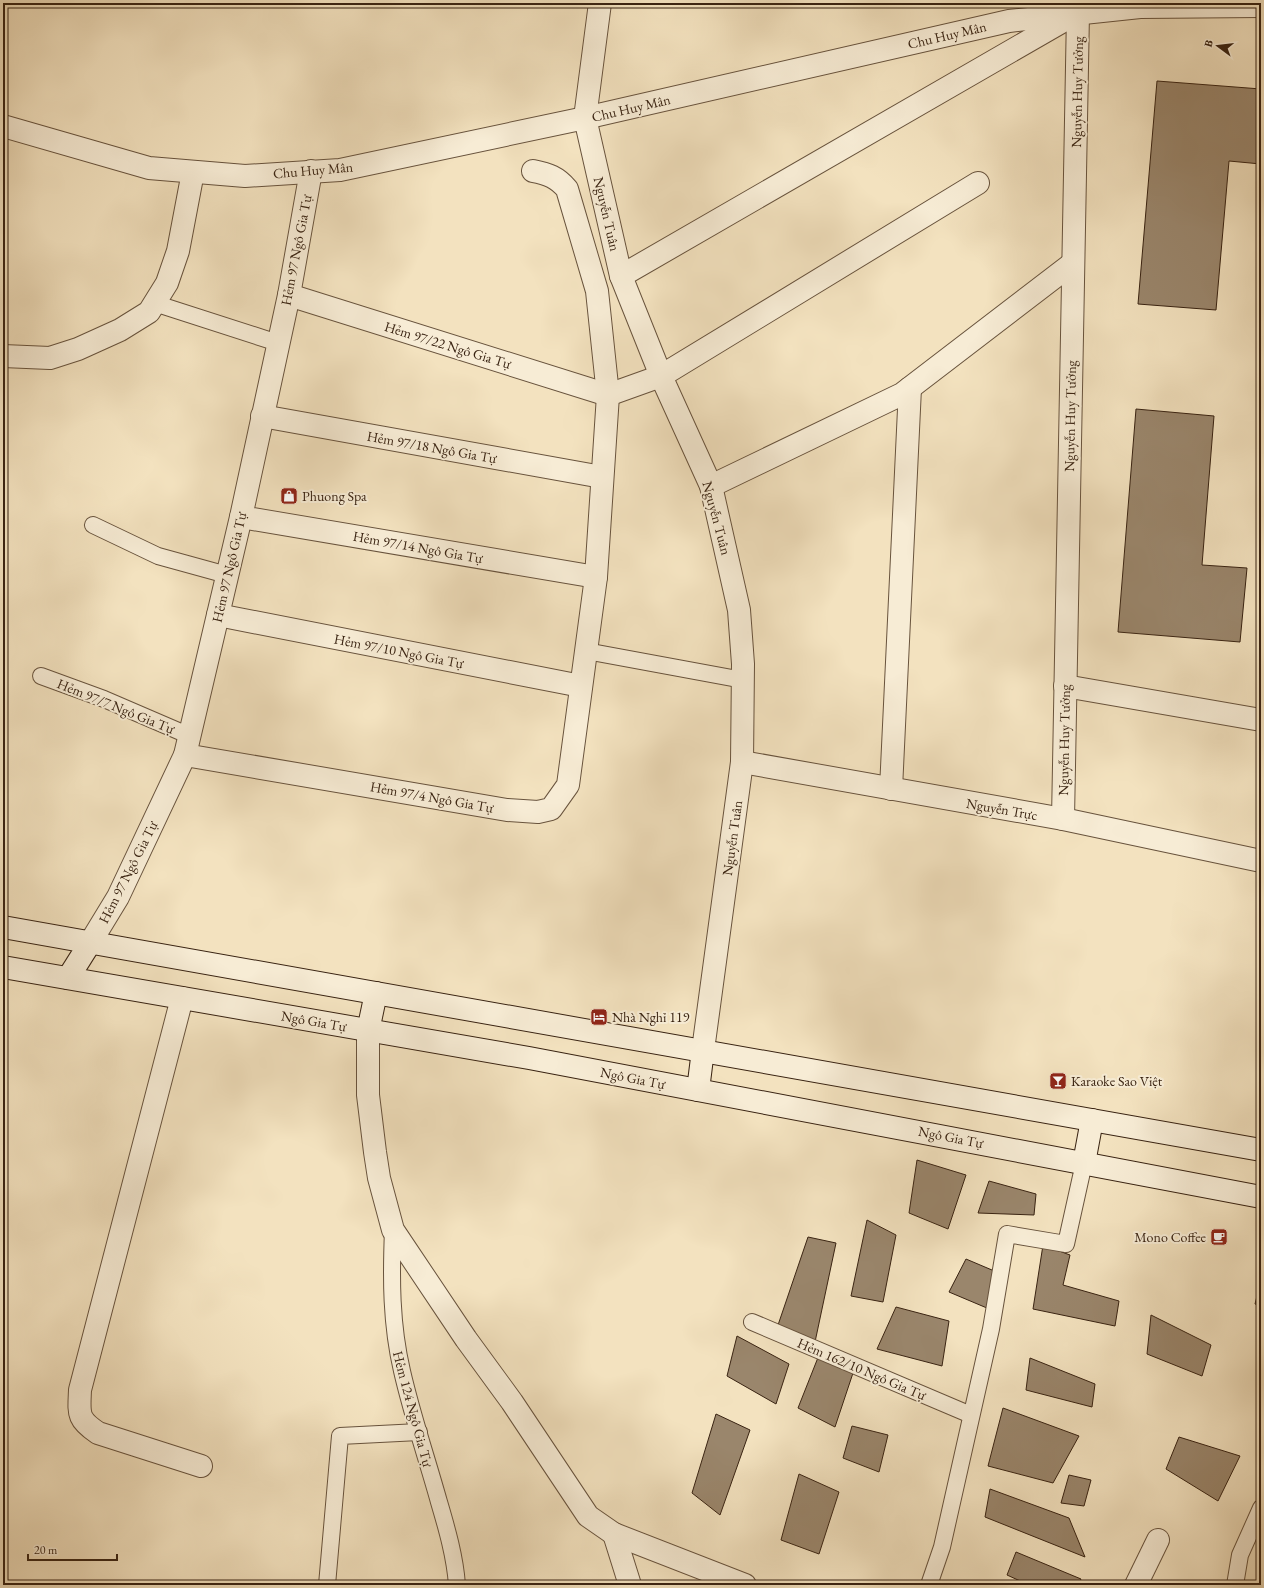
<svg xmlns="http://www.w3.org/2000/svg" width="1264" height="1588" font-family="'EB Garamond',serif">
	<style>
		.building { fill: #9a866c; stroke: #392312 }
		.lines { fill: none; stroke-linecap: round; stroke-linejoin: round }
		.service-casing { stroke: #68533d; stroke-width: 18 }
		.minor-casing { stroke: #68533d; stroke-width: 24 }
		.secondary-casing { stroke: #392312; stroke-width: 24 }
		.service { stroke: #f7ecd5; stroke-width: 16 }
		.minor { stroke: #f7ecd5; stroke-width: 22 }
		.secondary { stroke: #f7ecd5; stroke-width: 22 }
		.labels { text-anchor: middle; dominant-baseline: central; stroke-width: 4; stroke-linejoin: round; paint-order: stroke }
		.street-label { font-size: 14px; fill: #392312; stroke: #f7ecd5 }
		.poi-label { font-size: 14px; fill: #392312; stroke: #f7ecd5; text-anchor: start }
	</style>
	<rect width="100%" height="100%" fill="#f3e2bf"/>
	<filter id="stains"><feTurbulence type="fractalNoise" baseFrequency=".005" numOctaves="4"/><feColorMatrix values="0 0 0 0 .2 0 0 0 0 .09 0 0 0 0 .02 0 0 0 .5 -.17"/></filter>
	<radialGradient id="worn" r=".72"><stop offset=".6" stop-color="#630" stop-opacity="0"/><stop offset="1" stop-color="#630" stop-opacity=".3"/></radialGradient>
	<g class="building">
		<polygon points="1157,81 1261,89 1261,164 1229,161 1216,310 1138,304"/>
		<polygon points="1136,409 1214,416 1202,565 1247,568 1240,642 1118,632"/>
		<polygon points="917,1160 966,1175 948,1229 909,1213"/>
		<polygon points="989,1181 1036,1194 1034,1215 978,1213"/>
		<polygon points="867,1220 896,1235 883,1302 851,1296"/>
		<polygon points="808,1237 836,1243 815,1342 777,1328"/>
		<polygon points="1043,1245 1070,1255 1063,1285 1119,1301 1115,1326 1033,1309"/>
		<polygon points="966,1259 999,1273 994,1311 949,1292"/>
		<polygon points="1261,1280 1261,1306 1255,1304"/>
		<polygon points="896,1307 949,1321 942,1366 877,1349"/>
		<polygon points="1151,1315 1211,1345 1202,1376 1147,1354"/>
		<polygon points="737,1336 789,1364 776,1404 727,1376"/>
		<polygon points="819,1355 853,1373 835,1427 798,1408"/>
		<polygon points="1030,1358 1095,1384 1092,1407 1026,1390"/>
		<polygon points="1003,1408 1079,1436 1053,1483 988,1466"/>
		<polygon points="716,1414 750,1430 720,1515 692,1493"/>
		<polygon points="852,1426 888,1435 879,1472 843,1458"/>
		<polygon points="1179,1437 1240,1456 1218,1501 1166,1469"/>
		<polygon points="799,1474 839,1492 819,1554 781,1540"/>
		<polygon points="1069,1475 1091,1480 1084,1506 1061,1503"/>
		<polygon points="990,1489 1069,1518 1085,1557 985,1517"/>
		<polygon points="1016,1552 1081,1579 1078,1585 1029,1585 1007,1575"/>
	</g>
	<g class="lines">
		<defs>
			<g id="service">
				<polyline points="154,303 278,343"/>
				<polyline points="93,525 158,556 227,575"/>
				<polyline points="586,651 743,680"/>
				<polyline points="41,676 104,699 190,736"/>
				<path d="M393 1230C391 1278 391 1324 402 1371 412 1415 427 1459 439 1502 447 1529 455 1557 457 1585"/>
				<polyline points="752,1322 971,1415"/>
				<polyline points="327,1585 340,1436 419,1432"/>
				<polyline points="929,1585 942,1547 991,1329 1007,1234 1066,1244 1084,1163"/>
				<polyline points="1235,1585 1240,1555 1261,1508"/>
			</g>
			<g id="minor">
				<polyline points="600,3 585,118 621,276 661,376 711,486 739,610 743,664 742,762 703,1050"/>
				<polyline points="3,126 149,168 245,176 340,170 585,118 1009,21 1140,7 1261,6"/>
				<polyline points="621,276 1070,17"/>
				<polyline points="289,295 608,395"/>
				<polyline points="3,356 50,358 78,349 120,330 149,312 167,283 178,251 193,172"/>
				<polyline points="608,395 661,376 978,183"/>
				<polyline points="262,416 602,477"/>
				<polyline points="711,486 902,394 1073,263"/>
				<polyline points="241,517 596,577"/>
				<polyline points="218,615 581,686"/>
				<polyline points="1065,686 1261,720"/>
				<path d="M185 755 507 810 538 812 551 809 568 785 596 577 608 395 597 291 567 189C557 177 548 174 533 171"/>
				<polyline points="742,762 1063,819 1261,861"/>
				<polyline points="891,789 910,388"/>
				<polyline points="1063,819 1078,13"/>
				<polyline points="90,943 118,897 185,755 241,517 289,295 311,171"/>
				<path d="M182 998 80 1390C79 1414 77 1419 98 1433L201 1466"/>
				<polyline points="368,1031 368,1095 375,1152 379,1178 393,1230 466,1339 512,1402 588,1516 614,1534 745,1585"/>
				<polyline points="614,1534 630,1585"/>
				<polyline points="1136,1585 1158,1540"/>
			</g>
			<g id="secondary">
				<polyline points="3,927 1261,1150"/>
				<polyline points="3,967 529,1058 1261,1197"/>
				<polyline points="68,978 90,943"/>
				<polyline points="368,1031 376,993"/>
				<polyline points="698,1090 703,1050"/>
				<polyline points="1084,1163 1092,1120"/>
			</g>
		</defs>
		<use href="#service" class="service-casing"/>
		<use href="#minor" class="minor-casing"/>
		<use href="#secondary" class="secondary-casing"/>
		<use href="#service" class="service"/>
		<use href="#minor" class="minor"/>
		<use href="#secondary" class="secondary"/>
	</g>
	<defs>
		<symbol id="shop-square" viewBox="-11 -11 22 22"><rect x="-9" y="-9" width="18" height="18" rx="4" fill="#8f2418" stroke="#f7ecd5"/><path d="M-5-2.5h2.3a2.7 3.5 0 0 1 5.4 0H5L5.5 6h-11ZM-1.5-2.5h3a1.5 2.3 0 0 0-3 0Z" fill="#fff"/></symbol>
		<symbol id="hotel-square" viewBox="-11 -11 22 22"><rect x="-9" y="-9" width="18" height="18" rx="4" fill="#8f2418" stroke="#f7ecd5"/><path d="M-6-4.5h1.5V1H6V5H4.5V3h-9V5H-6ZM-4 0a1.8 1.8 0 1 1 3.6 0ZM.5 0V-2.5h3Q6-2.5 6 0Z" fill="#fff"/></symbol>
		<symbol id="bar-square" viewBox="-11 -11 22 22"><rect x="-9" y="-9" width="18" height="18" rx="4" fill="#8f2418" stroke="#f7ecd5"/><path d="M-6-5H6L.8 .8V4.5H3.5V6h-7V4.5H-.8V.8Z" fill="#fff"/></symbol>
		<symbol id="cafe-square" viewBox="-11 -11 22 22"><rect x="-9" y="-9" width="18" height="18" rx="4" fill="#8f2418" stroke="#f7ecd5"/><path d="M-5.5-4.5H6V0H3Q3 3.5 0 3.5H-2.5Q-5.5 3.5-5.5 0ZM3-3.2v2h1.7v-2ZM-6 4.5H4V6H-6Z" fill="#fff"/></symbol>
	</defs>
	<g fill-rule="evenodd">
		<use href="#shop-square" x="279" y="486" width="20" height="20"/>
		<use href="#hotel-square" x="589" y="1007" width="20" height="20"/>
		<use href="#bar-square" x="1048" y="1071" width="20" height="20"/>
		<use href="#cafe-square" x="1209" y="1227" width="20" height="20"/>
	</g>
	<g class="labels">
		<g class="street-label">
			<text transform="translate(947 35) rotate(-13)">Chu Huy Mân</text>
			<text transform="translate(1077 92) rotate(-89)">Nguyễn Huy Tưởng</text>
			<text transform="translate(631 108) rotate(-13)">Chu Huy Mân</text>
			<text transform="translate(313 170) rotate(-5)">Chu Huy Mân</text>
			<text transform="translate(607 214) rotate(77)">Nguyễn Tuân</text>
			<text transform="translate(296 250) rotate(-79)">Hẻm 97 Ngô Gia Tự</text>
			<text transform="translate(448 345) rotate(17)">Hẻm 97/22 Ngô Gia Tự</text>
			<text transform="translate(1070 416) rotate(-89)">Nguyễn Huy Tưởng</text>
			<text transform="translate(432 447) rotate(10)">Hẻm 97/18 Ngô Gia Tự</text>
			<text transform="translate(717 518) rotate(75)">Nguyễn Tuân</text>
			<text transform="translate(418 547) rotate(10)">Hẻm 97/14 Ngô Gia Tự</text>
			<text transform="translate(229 567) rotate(-77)">Hẻm 97 Ngô Gia Tự</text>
			<text transform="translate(399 651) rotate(11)">Hẻm 97/10 Ngô Gia Tự</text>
			<text transform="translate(116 706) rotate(22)">Hẻm 97/7 Ngô Gia Tự</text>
			<text transform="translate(1064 740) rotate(-89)">Nguyễn Huy Tưởng</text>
			<text transform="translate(432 797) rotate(10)">Hẻm 97/4 Ngô Gia Tự</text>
			<text transform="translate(1002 809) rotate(10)">Nguyễn Trực</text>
			<text transform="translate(732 838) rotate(-82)">Nguyễn Tuân</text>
			<text transform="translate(128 872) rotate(-63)">Hẻm 97 Ngô Gia Tự</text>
			<text transform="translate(314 1021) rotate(10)">Ngô Gia Tự</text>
			<text transform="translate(633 1078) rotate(11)">Ngô Gia Tự</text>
			<text transform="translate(951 1137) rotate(11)">Ngô Gia Tự</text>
			<text transform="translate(862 1369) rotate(23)">Hẻm 162/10 Ngô Gia Tự</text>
			<text transform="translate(413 1409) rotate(75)">Hẻm 124 Ngô Gia Tự</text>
		</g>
		<g class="poi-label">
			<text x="302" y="496">Phuong Spa</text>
			<text x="612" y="1017">Nhà Nghỉ 119</text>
			<text x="1071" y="1081">Karaoke Sao Việt</text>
			<text x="1206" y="1237" text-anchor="end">Mono Coffee</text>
		</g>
	</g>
	<rect width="1264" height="1588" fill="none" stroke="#f3e2bf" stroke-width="16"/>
	<rect x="4" y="4" width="1256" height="1580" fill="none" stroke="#392312" stroke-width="2"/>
	<rect x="8" y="8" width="1248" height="1572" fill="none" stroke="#392312"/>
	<g transform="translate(1218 46) rotate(285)" stroke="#f7ecd5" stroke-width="3" paint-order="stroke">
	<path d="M0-3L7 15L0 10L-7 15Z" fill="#392312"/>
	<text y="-6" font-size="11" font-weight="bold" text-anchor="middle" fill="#392312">B</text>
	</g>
	<path d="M28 1554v6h89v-6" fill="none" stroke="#392312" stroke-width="2"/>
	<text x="34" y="1554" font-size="12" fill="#392312" stroke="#f7ecd5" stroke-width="3" paint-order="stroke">20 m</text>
	<rect width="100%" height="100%" filter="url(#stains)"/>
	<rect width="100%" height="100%" fill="url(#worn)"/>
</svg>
